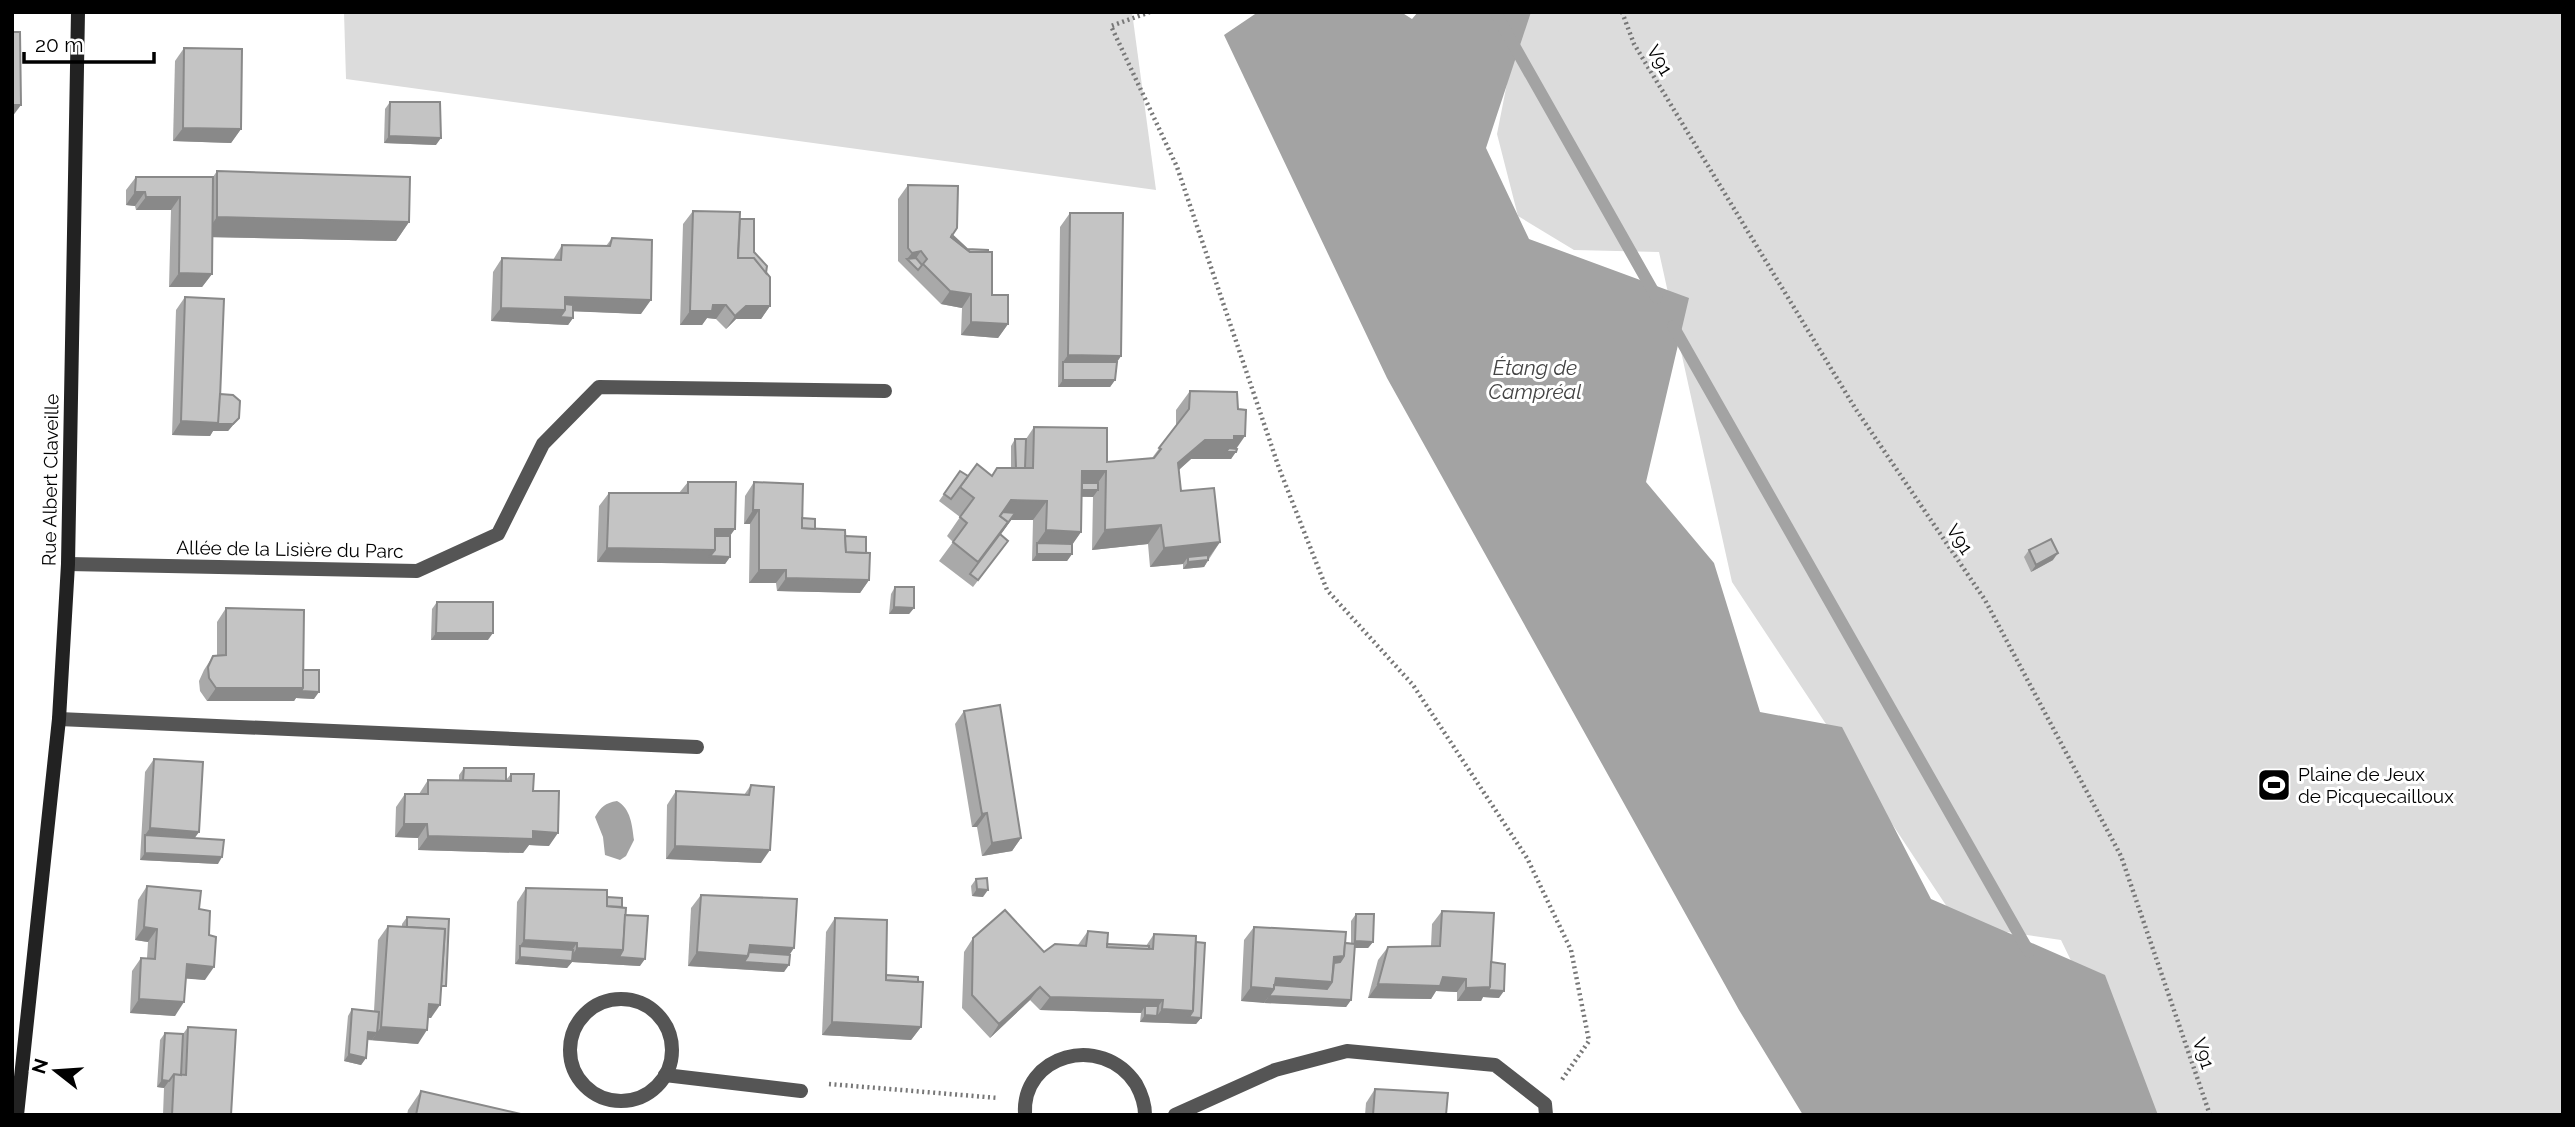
<svg xmlns="http://www.w3.org/2000/svg" width="2575" height="1127" font-family="Raleway,sans-serif">
	<style>
		.green { fill: #dcdcdc }
		.water { fill: #a3a3a3 }
		.lines { fill: none; stroke-linecap: round; stroke-linejoin: round }
		.stream { stroke: #a3a3a3; stroke-width: 12 }
		.path { stroke: #777; stroke-width: 4.5; stroke-dasharray: 2 3.5; stroke-linecap: butt }
		.service { stroke: #555; stroke-width: 14 }
		.minor { stroke: #555; stroke-width: 14 }
		.secondary { stroke: #222; stroke-width: 14 }
		.wall { fill: #a9a9a9 }
		.shaded-wall { fill: #898989 }
		.building { fill: #c4c4c4; stroke: #898989; stroke-width: 2 }
		.labels { text-anchor: middle; dominant-baseline: central; stroke-width: 6; stroke-linejoin: round; paint-order: stroke }
		.street-label { font-size: 19px; fill: #000; stroke: #fff }
		.poi-label { font-size: 19px; fill: #000; stroke: #fff; text-anchor: start }
		.water-label { font-size: 21px; font-style: italic; fill: #444; stroke: #fff }
	</style>
	<rect width="100%" height="100%" fill="#fff"/>
	<g class="green">
		<polygon points="344,12 1132,12 1156,190 346,79"/>
		<polygon points="1521,12 2563,12 2563,1115 2146,1115 2061,940 1959,925 1732,582 1659,252 1574,250 1518,216 1497,134"/>
	</g>
	<g class="water">
		<polygon points="1258,12 1401,12 1412,19 1418,12 1531,12 1486,148 1529,239 1689,298 1646,482 1714,563 1760,712 1842,727 1931,899 2105,975 2158,1115 1803,1115 1739,1010 1387,378 1224,35"/>
		<path d="M617 801C631 809 632 825 634 840L626 856 620 860 605 855 603 837 595 817C601 807 605 803 617 801Z"/>
	</g>
	<g class="lines">
		<g class="stream">
			<polyline points="1495,12 1657,298"/>
			<polyline points="1673,326 2029,952"/>
		</g>
		<g class="path">
			<polyline points="1150,12 1111,26 1177,167 1279,468 1327,590 1413,685 1527,858 1571,950 1589,1041 1561,1081"/>
			<polyline points="1622,12 1634,44 1855,408 1985,600 2121,856 2210,1115"/>
			<polyline points="829,1084 998,1098"/>
		</g>
		<polyline class="service" points="59,719 697,747"/>
		<g class="minor">
			<polyline points="68,564 417,571 498,534 543,444 599,387 885,391"/>
			<circle cx="621" cy="1050" r="51"/>
			<polyline points="665,1075 801,1091"/>
			<path d="M1025 1115C1021 1055 1101 1032 1136 1084 1141 1093 1145 1104 1145 1115"/>
			<polyline points="1175,1115 1275,1070 1347,1051 1495,1065 1545,1104 1546,1115"/>
		</g>
		<polyline class="secondary" points="17,1115 59,719 68,564 78,12"/>
	</g>
	<g class="wall">
		<polygon points="184,48 241,129 231,143 173,141 175,61"/>
		<polygon points="390,102 436,145 384,143 385,109"/>
		<polygon points="217,171 409,222 396,241 212,237 212,274 202,287 169,287 171,210 136,210 135,206 126,205 126,190 136,177 213,177"/>
		<polygon points="908,185 952,235 992,295 1008,324 998,338 961,335 962,308 941,304 898,261 898,199"/>
		<polygon points="693,211 740,219 754,252 766,273 770,306 761,319 736,319 726,329 716,319 707,318 702,325 680,325 683,224"/>
		<polygon points="1070,213 1121,356 1117,362 1115,380 1110,387 1058,387 1060,227"/>
		<polygon points="612,238 641,314 573,311 573,318 568,325 491,321 493,272 502,258 553,260 562,245 606,246"/>
		<polygon points="185,297 220,394 239,418 228,431 213,431 210,436 172,435 176,310"/>
		<polygon points="1190,391 1237,449 1231,459 1191,459 1179,470 1181,491 1220,542 1204,567 1183,569 1183,564 1150,567 1148,544 1092,550 1093,497 1082,497 1081,532 1072,544 1072,554 1067,561 1032,561 1033,520 1011,520 1000,535 1008,541 973,587 939,561 953,542 947,536 960,517 939,501 960,471 968,476 992,476 997,468 1011,468 1011,446 1015,439 1026,439 1034,427 1107,462 1152,458 1176,426 1176,410"/>
		<polygon points="688,482 730,536 730,557 725,564 597,562 599,506 609,493 679,493"/>
		<polygon points="754,482 815,529 845,536 866,553 869,580 860,593 777,591 776,583 749,583 750,524 744,524 745,496"/>
		<polygon points="2029,550 2053,560 2031,572 2024,557"/>
		<polygon points="895,587 914,608 909,614 889,614 891,594"/>
		<polygon points="437,602 488,640 431,640 432,609"/>
		<polygon points="226,608 303,670 314,699 296,698 294,701 207,701 200,691 199,681 204,670 213,656 217,656 217,622"/>
		<polygon points="964,711 1021,838 1012,851 982,856 977,827 972,827 955,724"/>
		<polygon points="154,759 199,832 194,838 218,864 140,860 145,772"/>
		<polygon points="464,768 506,780 511,774 533,791 549,846 529,845 523,853 418,850 418,838 395,837 396,807 405,794 419,794 428,780 459,780 459,775"/>
		<polygon points="751,785 761,863 666,859 667,805 676,791 744,795"/>
		<polygon points="976,879 983,897 972,896 971,886"/>
		<polygon points="147,886 199,909 205,980 186,978 175,1016 130,1013 132,971 141,958 147,958 148,942 135,940 138,900"/>
		<polygon points="526,888 607,897 622,907 625,915 640,966 572,962 567,968 515,964 517,902"/>
		<polygon points="701,895 790,955 784,972 688,966 691,908"/>
		<polygon points="1442,911 1491,962 1499,998 1483,997 1481,1001 1457,1001 1457,992 1436,991 1431,999 1368,998 1378,960 1388,947 1431,946 1432,924"/>
		<polygon points="1356,914 1373,942 1368,948 1355,948 1351,1000 1346,1007 1241,1001 1244,940 1254,927 1351,943 1351,921"/>
		<polygon points="407,917 441,993 431,1018 428,1018 418,1044 367,1040 366,1058 361,1065 344,1061 348,1016 352,1009 374,1011 378,940 388,926 402,927 402,924"/>
		<polygon points="835,918 886,975 921,1027 911,1040 822,1035 826,932"/>
		<polygon points="1088,931 1107,944 1146,946 1154,934 1196,942 1201,1018 1196,1024 1140,1022 1141,1013 1040,1010 1030,1000 990,1038 962,1008 964,952 973,938 1044,952 1078,945"/>
		<polygon points="188,1027 231,1115 163,1115 164,1088 157,1087 160,1040 165,1033 183,1034"/>
		<polygon points="1375,1089 1446,1115 1365,1115 1366,1103"/>
		<polygon points="421,1091 525,1115 407,1115 408,1110"/>
	</g>
	<g class="shaded-wall">
		<polygon points="187,12 230,12 229,13"/>
		<polygon points="12,105 21,105 12,117"/>
		<polygon points="183,128 241,129 231,143 173,141"/>
		<polygon points="389,136 441,138 436,145 384,143"/>
		<polygon points="135,192 145,192 135,206 126,205"/>
		<polygon points="146,197 180,197 171,210 136,210"/>
		<polygon points="217,217 409,222 396,241 203,237"/>
		<polygon points="921,251 912,264 907,259 912,253"/>
		<polygon points="179,273 212,274 202,287 169,287"/>
		<polygon points="950,291 971,294 962,308 941,304"/>
		<polygon points="565,297 651,300 641,314 565,311 573,318 568,325 491,321 501,308"/>
		<polygon points="713,305 726,305 716,319 707,318 702,325 680,325 690,311"/>
		<polygon points="746,306 770,306 761,319 736,319 726,329 735,316"/>
		<polygon points="971,322 1008,324 998,338 961,335"/>
		<polygon points="1068,355 1121,356 1112,369 1063,362"/>
		<polygon points="1063,380 1115,380 1110,387 1058,387"/>
		<polygon points="239,418 228,431 213,431 210,436 172,435 181,421 219,423"/>
		<polygon points="1234,436 1245,436 1234,452 1236,452 1231,459 1221,459 1226,452 1221,459 1191,459 1165,482 1178,463 1205,440"/>
		<polygon points="1082,471 1106,471 1093,490 1098,490 1093,497 1069,496"/>
		<polygon points="1011,500 1047,501 1033,520 1011,520 970,574 978,562 998,519"/>
		<polygon points="753,510 759,510 750,524 744,524"/>
		<polygon points="1161,525 1148,544 1092,550 1105,530"/>
		<polygon points="715,529 735,529 725,543 710,542"/>
		<polygon points="1046,530 1081,532 1068,551 1037,543 1032,550"/>
		<polygon points="1220,542 1207,560 1208,560 1204,567 1183,569 1188,562 1188,557 1183,564 1150,567 1164,548"/>
		<polygon points="607,548 715,550 730,557 725,564 597,562"/>
		<polygon points="2058,553 2053,560 2031,572 2036,565"/>
		<polygon points="1037,554 1072,554 1067,561 1032,561"/>
		<polygon points="759,570 786,570 776,583 749,583"/>
		<polygon points="786,578 869,580 860,593 777,591"/>
		<polygon points="894,607 914,608 909,614 889,614"/>
		<polygon points="436,633 493,633 488,640 431,640"/>
		<polygon points="216,688 303,688 319,692 314,699 296,698 294,701 207,701"/>
		<polygon points="987,813 977,827 972,827 982,814"/>
		<polygon points="404,824 427,824 418,838 395,837"/>
		<polygon points="150,828 199,832 189,846 145,835"/>
		<polygon points="533,831 558,833 549,846 529,845 523,853 418,850 428,836"/>
		<polygon points="1021,838 1012,851 982,856 992,843"/>
		<polygon points="675,846 770,850 761,863 666,859"/>
		<polygon points="145,853 222,857 218,864 140,860"/>
		<polygon points="977,889 988,890 983,897 972,896"/>
		<polygon points="144,927 157,929 148,942 135,940"/>
		<polygon points="524,940 577,943 568,956 520,946"/>
		<polygon points="1355,941 1373,942 1368,948 1350,948"/>
		<polygon points="750,945 794,948 785,962 789,965 784,972 688,966 697,952"/>
		<polygon points="577,948 623,950 645,959 640,966 572,962 567,968 515,964 520,957 568,961"/>
		<polygon points="1344,956 1335,969 1329,970 1334,957"/>
		<polygon points="187,964 214,967 205,980 178,978"/>
		<polygon points="1443,977 1466,979 1457,992 1436,991 1431,999 1368,998 1378,984"/>
		<polygon points="1276,978 1332,982 1322,996 1272,992 1264,1003 1241,1001 1251,987"/>
		<polygon points="1040,987 1030,1000 990,1038 999,1024"/>
		<polygon points="1490,987 1504,991 1499,998 1483,997 1481,1001 1457,1001 1466,988"/>
		<polygon points="1269,996 1351,1000 1346,1007 1264,1003"/>
		<polygon points="1050,997 1163,1000 1153,1013 1145,1006 1141,1013 1040,1010"/>
		<polygon points="139,999 184,1002 175,1016 130,1013"/>
		<polygon points="429,1004 440,1005 431,1018 420,1017"/>
		<polygon points="1162,1009 1193,1011 1201,1018 1196,1024 1140,1022 1145,1015 1157,1016"/>
		<polygon points="832,1022 921,1027 911,1040 822,1035"/>
		<polygon points="381,1027 427,1030 418,1044 372,1040"/>
		<polygon points="368,1032 377,1033 372,1040 363,1039"/>
		<polygon points="349,1054 366,1058 361,1065 344,1061"/>
		<polygon points="162,1080 169,1081 164,1088 157,1087"/>
	</g>
	<g class="building">
		<polygon points="12,32 20,32 21,105 12,105"/>
		<polygon points="184,48 242,49 241,129 183,128"/>
		<polygon points="390,102 440,102 441,138 389,136"/>
		<polygon points="217,171 410,177 409,222 217,217"/>
		<polygon points="136,177 213,177 212,274 179,273 180,197 146,197 145,192 135,192"/>
		<polygon points="908,185 958,186 957,228 951,237 970,252 992,252 992,295 1008,295 1008,324 971,322 971,294 950,291 923,264 927,259 921,251 912,253 908,248"/>
		<polygon points="693,211 740,212 738,258 754,258 770,277 770,306 746,306 735,316 726,305 713,305 712,311 690,311"/>
		<polygon points="1070,213 1123,213 1121,356 1068,355"/>
		<polygon points="740,219 754,219 754,252 767,266 766,273 754,258 738,258"/>
		<polygon points="952,235 967,249 988,250 988,252 970,252 951,237"/>
		<polygon points="612,238 652,240 651,300 565,297 565,310 501,308 502,258 561,260 562,245 610,246"/>
		<polygon points="916,258 922,265 918,270 907,259"/>
		<polygon points="185,297 224,299 219,423 181,421"/>
		<polygon points="565,304 573,305 573,318 560,317 565,310"/>
		<polygon points="1063,362 1117,362 1115,380 1063,380"/>
		<polygon points="1190,391 1237,392 1238,409 1246,410 1245,436 1234,436 1234,440 1205,440 1178,463 1181,491 1214,488 1220,542 1164,548 1161,525 1105,530 1106,471 1082,471 1081,532 1046,530 1047,501 1011,500 1000,516 1008,522 978,562 953,542 967,523 960,517 974,498 960,487 977,464 992,476 997,468 1033,468 1034,427 1107,428 1107,462 1154,458 1161,449 1159,448 1189,409"/>
		<polygon points="220,394 233,395 240,401 239,418 233,424 218,424"/>
		<polygon points="1015,439 1026,439 1025,468 1016,468"/>
		<polygon points="1229,448 1237,449 1236,452 1226,452"/>
		<polygon points="960,471 968,476 951,499 944,494"/>
		<polygon points="688,482 736,482 735,529 715,529 715,550 607,548 609,493 688,493"/>
		<polygon points="754,482 803,484 802,528 845,530 846,552 870,553 869,580 786,578 786,570 759,570 759,510 753,510"/>
		<rect x="1082" y="483" width="16" height="7"/>
		<polygon points="1003,512 1015,513 1000,534 1008,522 1000,516"/>
		<polygon points="802,518 815,519 815,529 802,528"/>
		<polygon points="1000,534 1008,541 978,580 970,574"/>
		<polygon points="715,536 730,536 730,557 710,556 715,550"/>
		<polygon points="845,536 866,537 866,553 846,552"/>
		<polygon points="2051,539 2058,553 2036,565 2029,550"/>
		<polygon points="1037,543 1072,544 1072,554 1037,554"/>
		<polygon points="1208,555 1208,560 1188,562 1188,557"/>
		<polygon points="895,587 914,587 914,608 894,607"/>
		<polygon points="437,602 493,602 493,633 436,633"/>
		<polygon points="226,608 304,610 303,688 216,688 209,678 208,667 213,656 226,655"/>
		<polygon points="303,670 319,670 319,692 301,691 303,688"/>
		<polygon points="1000,705 1021,838 992,843 987,813 982,814 964,711"/>
		<polygon points="154,759 203,762 199,832 150,828"/>
		<polygon points="464,768 506,768 506,781 463,780"/>
		<polygon points="511,774 534,774 533,791 559,791 558,833 533,831 533,839 428,836 427,824 404,824 405,794 428,794 428,780 511,781"/>
		<polygon points="751,785 774,787 770,850 675,846 676,791 749,795"/>
		<polygon points="145,835 224,840 222,857 145,853"/>
		<polygon points="987,878 988,890 977,889 976,879"/>
		<polygon points="147,886 201,891 199,909 210,911 209,935 216,937 214,967 187,964 184,1002 139,999 141,958 155,959 157,929 144,927"/>
		<polygon points="526,888 607,890 607,906 626,908 623,950 577,948 577,943 524,940"/>
		<polygon points="701,895 797,899 794,948 750,945 748,956 697,952"/>
		<polygon points="607,897 622,898 622,907 607,906"/>
		<polygon points="1005,910 1044,952 1055,944 1086,946 1088,931 1108,933 1107,947 1153,949 1154,934 1196,936 1193,1011 1162,1009 1163,1000 1050,997 1040,987 999,1024 972,995 973,938"/>
		<polygon points="1442,911 1494,913 1490,987 1466,988 1466,979 1443,977 1440,986 1378,984 1388,947 1440,946"/>
		<polygon points="1356,914 1374,914 1373,942 1355,941"/>
		<polygon points="625,915 648,916 645,959 619,957 623,950"/>
		<polygon points="407,917 449,919 446,986 441,986 445,929 407,927"/>
		<polygon points="835,918 887,920 886,980 923,982 921,1027 832,1022"/>
		<polygon points="388,926 445,929 440,1005 429,1004 427,1030 381,1027"/>
		<polygon points="1254,927 1346,932 1344,956 1334,957 1332,982 1276,978 1274,989 1251,987"/>
		<polygon points="1196,942 1205,943 1201,1018 1189,1017 1193,1011"/>
		<polygon points="1345,943 1355,944 1351,1000 1269,996 1274,989 1274,985 1327,989 1332,982 1334,963 1340,962 1344,956"/>
		<polygon points="1107,944 1149,946 1149,949 1107,947"/>
		<polygon points="520,946 573,950 572,961 520,957"/>
		<polygon points="749,952 790,955 789,965 744,962 748,956"/>
		<polygon points="1491,962 1505,964 1504,991 1488,990 1490,987"/>
		<polygon points="886,975 918,977 918,982 886,980"/>
		<polygon points="1145,1006 1158,1006 1157,1016 1145,1015"/>
		<polygon points="352,1009 379,1012 377,1033 368,1032 366,1058 349,1054"/>
		<polygon points="188,1027 236,1030 231,1115 172,1115 174,1074 186,1075"/>
		<polygon points="165,1033 183,1034 181,1075 174,1074 169,1081 162,1080"/>
		<polygon points="1375,1089 1448,1093 1446,1115 1373,1115"/>
		<polygon points="421,1091 525,1115 416,1115"/>
	</g>
	<defs>
		<symbol id="stadium-square" viewBox="-11 -11 22 22"><rect x="-9" y="-9" width="18" height="18" rx="4" fill="#000" stroke="#fff"/><path d="M0-5a6.5 5 0 1 0 0 10a6.5 5 0 1 0 0-10ZM-3.5-1.8h7v3.6h-7Z" fill="#fff"/></symbol>
	</defs>
	<g fill-rule="evenodd">
		<use href="#stadium-square" x="2255" y="766" width="38" height="38"/>
	</g>
	<g class="labels">
		<g class="street-label">
			<text transform="translate(1660 60) rotate(59)">V91</text>
			<text transform="translate(50 480) rotate(-89)">Rue Albert Claveille</text>
			<text transform="translate(1960 539) rotate(56)">V91</text>
			<text transform="translate(290 549) rotate(1)">Allée de la Lisière du Parc</text>
			<text transform="translate(2204 1053) rotate(71)">V91</text>
		</g>
		<g class="poi-label">
			<text x="2298" y="774">Plaine de Jeux<tspan x="2298" dy="22">de Picquecailloux</tspan></text>
		</g>
		<g class="water-label">
			<text x="1535" y="367">Étang de<tspan x="1535" dy="24">Campréal</tspan></text>
		</g>
	</g>
	<rect width="2575" height="1127" fill="none" stroke="#000000" stroke-width="28"/>
	<g transform="translate(56 1071) rotate(287)" stroke="#ffffff" stroke-width="5" paint-order="stroke">
	<path d="M0-5L12 26L0 18L-12 26Z" fill="#000000"/>
	<text y="-10" font-size="19" font-weight="bold" text-anchor="middle" fill="#000000">N</text>
	</g>
	<path d="M24 52v10h130v-10" fill="none" stroke="#000000" stroke-width="3.5"/>
	<text x="35" y="52" font-size="21" fill="#000000" stroke="#ffffff" stroke-width="5" paint-order="stroke">20 m</text>
</svg>
